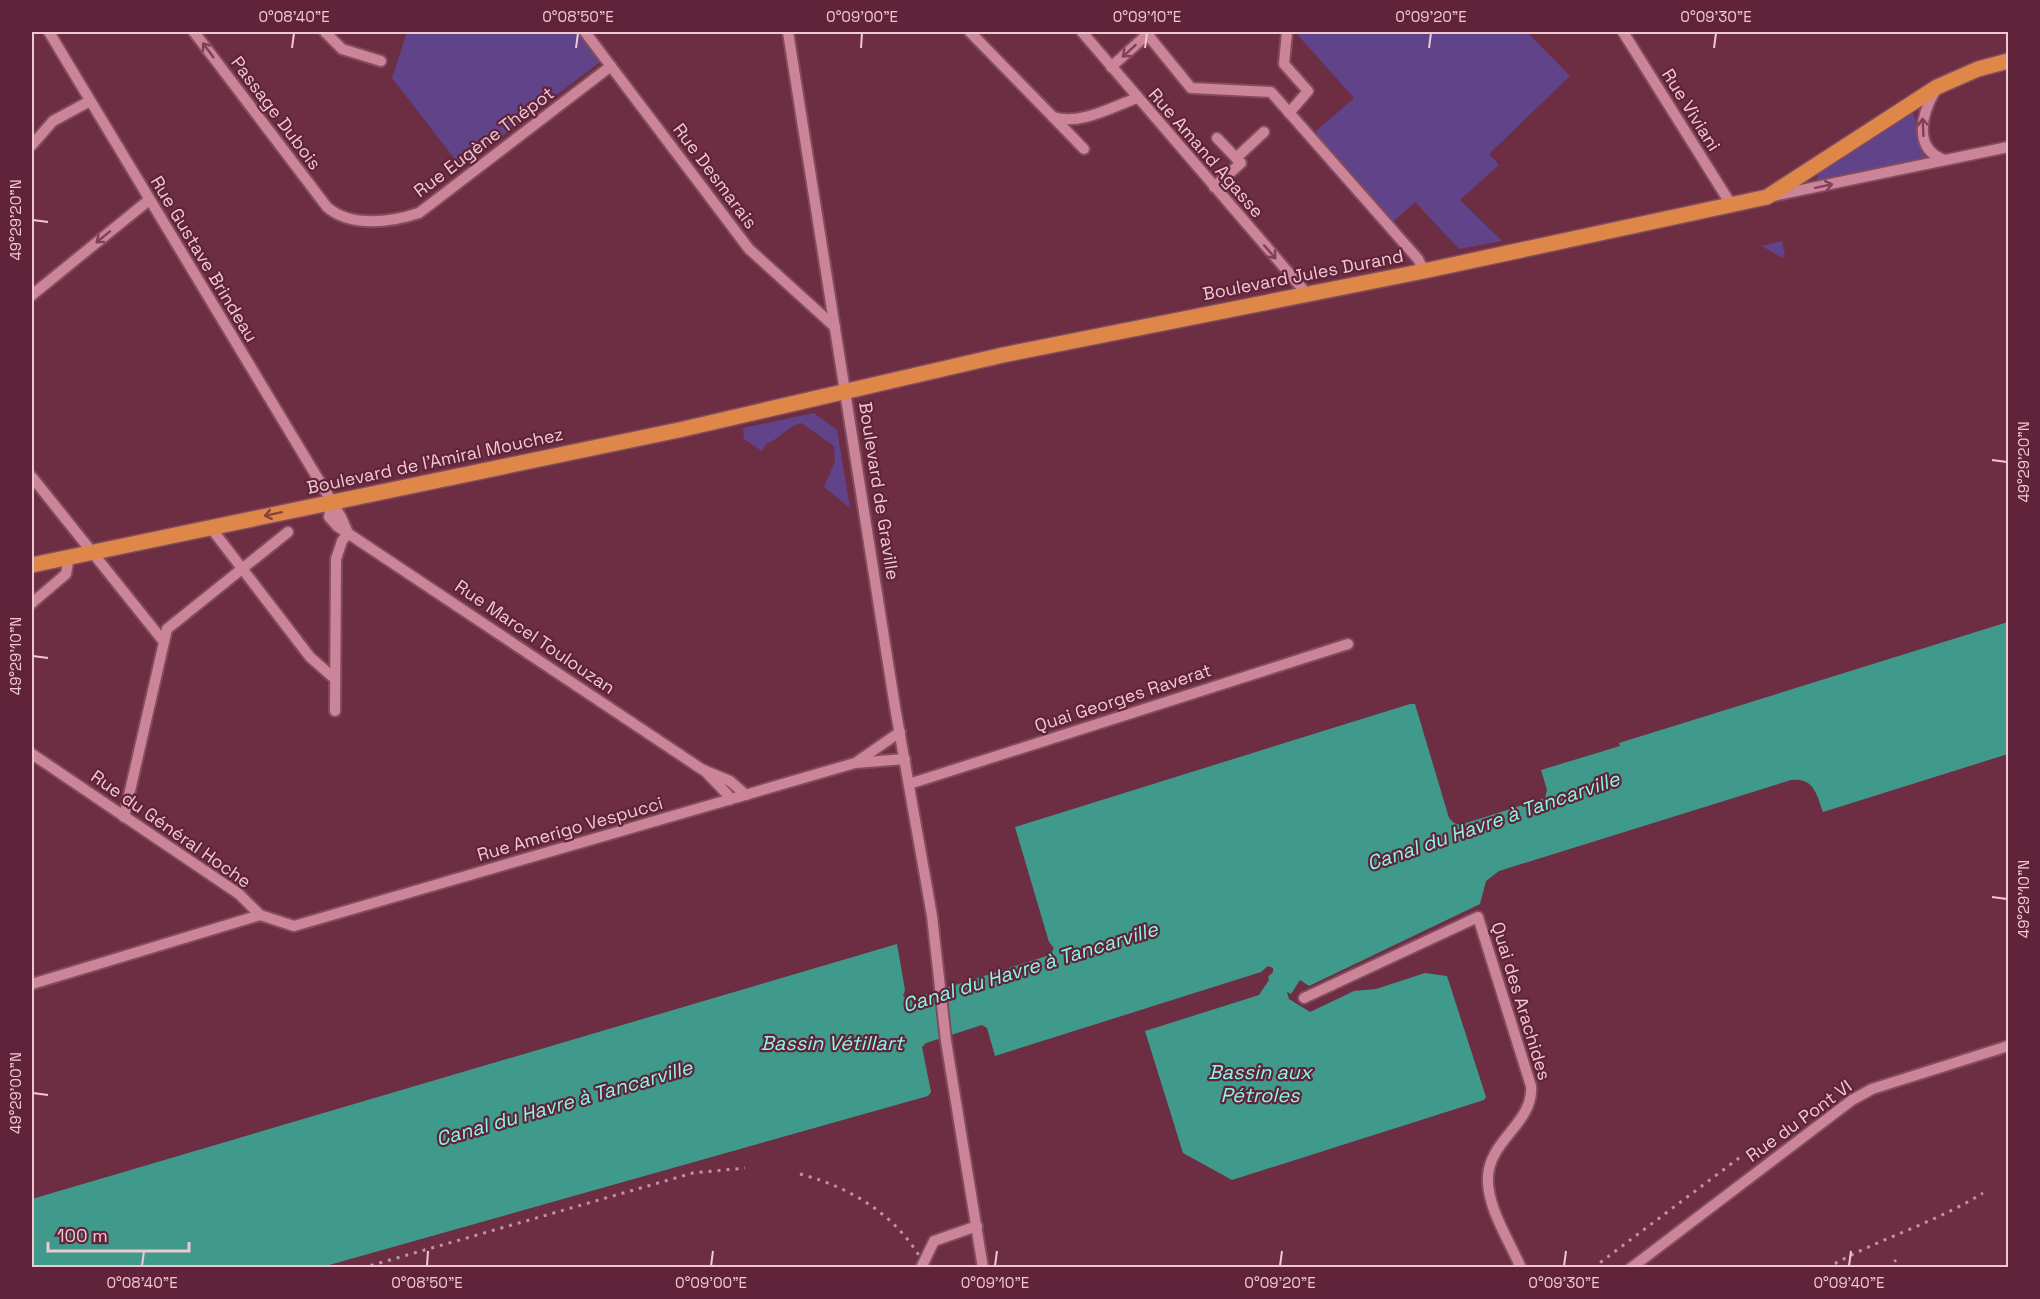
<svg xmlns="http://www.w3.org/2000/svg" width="2040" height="1299" font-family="'Space Grotesk',sans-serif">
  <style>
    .green { fill: #604389 }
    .water { fill: #3f9a8b }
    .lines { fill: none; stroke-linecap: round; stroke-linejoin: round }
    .minor-casing { stroke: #824c60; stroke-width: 14 }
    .major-casing { stroke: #824c60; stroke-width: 18 }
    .minor { stroke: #cc8499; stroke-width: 10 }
    .major { stroke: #df8649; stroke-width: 15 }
    .rail { stroke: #c192a0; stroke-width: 3; stroke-dasharray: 3 6; stroke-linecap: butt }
    .oneway { stroke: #814056 }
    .oneway2 { stroke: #87413e }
    .ticks { fill: none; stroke: #efc8d2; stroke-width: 2 }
    .labels { text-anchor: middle; stroke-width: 4.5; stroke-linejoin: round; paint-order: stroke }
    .street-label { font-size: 18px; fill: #efc8d2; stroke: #612339 }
    .water-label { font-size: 20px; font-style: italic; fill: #89f8e4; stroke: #612339 }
    .neatline { fill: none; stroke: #efc8d2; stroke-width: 2 }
    .ticks-label { font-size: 15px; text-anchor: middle; fill: #efc8d2 }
  </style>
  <rect width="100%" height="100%" fill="#6d2e43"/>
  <!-- green -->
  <g class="green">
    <path d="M407,32H577L600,62L461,167L392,78Z"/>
    <path d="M1295,32H1527L1570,76L1489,154L1499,165L1460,200L1502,241L1459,249L1415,202L1393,222L1314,133L1354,98Z"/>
    <path d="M1912,111C1923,130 1906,145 1938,160L1862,176L1817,180L1818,174Z"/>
    <path d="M1782,241L1785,254L1782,258L1762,246Z"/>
    <path d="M814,413L837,430L850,508L824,487L835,461L834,446L801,423C786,427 780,439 766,444L762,451L744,439L743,428Z"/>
  </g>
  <!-- water -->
  <path class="water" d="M2008,622V754L1823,812C1817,795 1814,777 1791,780L1499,871L1486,881L1480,904L1309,986L1300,980L1291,994L1287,992L1289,999L1310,1012L1354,991L1376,989L1425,973L1447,976L1486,1097L1484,1100L1232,1180L1183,1153L1145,1031L1259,995L1269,980L1268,977L1273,972V968L1268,966L1261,972L995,1056L987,1028L982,1025L926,1043L922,1047L931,1092L928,1096L322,1267L32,1268V1199L897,944L905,990L903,996L908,1000L1050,955L1054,948L1049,942L1015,827L1410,704H1415L1449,818L1454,823L1460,825L1545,798L1547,790L1541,770L1620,746L1619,743Z"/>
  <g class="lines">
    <defs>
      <g id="minor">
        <path d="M49,32L341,517L348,533"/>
        <path d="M194,32L327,207C351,228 392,222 419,213L611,66"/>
        <path d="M325,32L342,49L381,61"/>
        <path d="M585,32L749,249L835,327"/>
        <path d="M788,32L895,707L932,916L946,1041L983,1268"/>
        <path d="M970,32L1053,117C1079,126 1112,107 1137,98"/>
        <path d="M1082,32L1307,294"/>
        <path d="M1287,32L1284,64L1308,91L1289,113"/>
        <path d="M1623,32L1732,206"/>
        <path d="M1147,34L1191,88L1271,92L1418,259L1424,271"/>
        <path d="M1111,67L1150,32"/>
        <path d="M1935,91C1922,113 1912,149 1945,160"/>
        <path d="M1053,117L1084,149"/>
        <path d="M32,145L53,121L90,101"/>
        <path d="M1236,158L1264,132"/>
        <path d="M1214,187L1241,163L1217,138"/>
        <path d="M1773,196L2008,147"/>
        <path d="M32,295L149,200"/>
        <path d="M32,477L164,642"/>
        <path d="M331,502L329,517L337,526L703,770L730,781L746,795"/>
        <path d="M211,528L310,657L335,679"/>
        <path d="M32,603L66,574L69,557"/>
        <path d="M335,711L336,559L342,541L348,533"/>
        <path d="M32,754L239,894L260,915L294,926L855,763L905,759"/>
        <path d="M858,761L900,732"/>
        <path d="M704,770L728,795L729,800"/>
        <path d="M909,784L1348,644"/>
        <path d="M124,817L167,629L288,532"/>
        <path d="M32,984L260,915"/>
        <path d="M1304,998L1478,917L1531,1086C1534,1122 1490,1140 1488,1176C1486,1206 1509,1240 1521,1268"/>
        <path d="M921,1268L934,1241L977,1226"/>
        <path d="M1631,1268L1852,1100L1872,1089L2008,1046"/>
      </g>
      <path id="major" d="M32,565L679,430L1003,355L1424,271L1767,197L1937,87L1978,69L2008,61"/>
    </defs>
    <!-- minor casing -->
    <use href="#minor" class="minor-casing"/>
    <!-- major casing -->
    <use href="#major" class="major-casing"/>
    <!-- minor -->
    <use href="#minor" class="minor"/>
    <!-- major -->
    <use href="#major" class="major"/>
    <!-- rail -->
    <g class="rail">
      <path d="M800,1174C853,1188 900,1217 926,1268"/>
      <path d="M362,1268L693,1173L745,1168"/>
      <path d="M1593,1268L1739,1158"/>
      <path d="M1827,1268C1877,1239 1933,1224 1983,1193"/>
      <path d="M1888,1268L1896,1260"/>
    </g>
  </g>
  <!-- one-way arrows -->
  <defs><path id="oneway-shaft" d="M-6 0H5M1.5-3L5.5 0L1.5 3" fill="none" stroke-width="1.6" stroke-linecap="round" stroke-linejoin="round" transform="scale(1.5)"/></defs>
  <g class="oneway">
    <use href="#oneway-shaft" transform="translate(208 50) rotate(-127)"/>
    <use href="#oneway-shaft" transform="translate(1129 51) rotate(138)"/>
    <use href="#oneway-shaft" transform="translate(1923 127) rotate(-93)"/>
    <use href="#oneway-shaft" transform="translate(1824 186) rotate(-12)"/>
    <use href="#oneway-shaft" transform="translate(103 237) rotate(141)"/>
    <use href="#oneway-shaft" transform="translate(1270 252) rotate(49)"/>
  </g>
  <use class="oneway2" href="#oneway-shaft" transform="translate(273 514) rotate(168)"/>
  <!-- ticks -->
  <path class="ticks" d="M292,48L294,33M576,48L578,33M861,48L862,33M1145,48L1147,33M1429,48L1431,33M1714,48L1716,33M33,220L48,222M1992,460L2007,462M33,656L48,658M1992,897L2007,899M33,1093L48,1095M142,1266L144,1251M427,1266L428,1251M711,1266L713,1251M995,1266L997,1251M1280,1266L1282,1251M1564,1266L1566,1251M1849,1266L1851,1251"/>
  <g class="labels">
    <!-- street labels -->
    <g class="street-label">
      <text transform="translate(1691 110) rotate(58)" y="6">Rue Viviani</text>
      <text transform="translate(276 113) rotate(53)" y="6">Passage Dubois</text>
      <text transform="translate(484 142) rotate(-37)" y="6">Rue Eugène Thépot</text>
      <text transform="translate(1206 153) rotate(49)" y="6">Rue Amand Agasse</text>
      <text transform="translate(715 176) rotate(53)" y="6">Rue Desmarais</text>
      <text transform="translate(204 259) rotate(59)" y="6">Rue Gustave Brindeau</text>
      <text transform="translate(1303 275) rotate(-11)" y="6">Boulevard Jules Durand</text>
      <text transform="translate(435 461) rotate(-12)" y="6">Boulevard de l'Amiral Mouchez</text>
      <text transform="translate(879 491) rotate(81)" y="6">Boulevard de Graville</text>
      <text transform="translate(535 637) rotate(34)" y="6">Rue Marcel Toulouzan</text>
      <text transform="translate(1123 698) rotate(-18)" y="6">Quai Georges Raverat</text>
      <text transform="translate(171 829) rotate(35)" y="6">Rue du Général Hoche</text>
      <text transform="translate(570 829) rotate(-16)" y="6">Rue Amerigo Vespucci</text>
      <text transform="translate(1521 1001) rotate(73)" y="6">Quai des Arachides</text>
      <text transform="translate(1799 1121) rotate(-36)" y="6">Rue du Pont VI</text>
    </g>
    <!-- water labels -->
    <g class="water-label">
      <text transform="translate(1493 821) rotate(-19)" y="7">Canal du Havre à Tancarville</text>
      <text transform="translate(1030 967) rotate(-17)" y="7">Canal du Havre à Tancarville</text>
      <text x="832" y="1050">Bassin Vétillart</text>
      <text x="1260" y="1079">Bassin aux<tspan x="1260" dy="23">Pétroles</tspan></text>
      <text transform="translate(564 1103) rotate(-16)" y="7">Canal du Havre à Tancarville</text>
    </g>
  </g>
  <!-- border -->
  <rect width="2040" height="1299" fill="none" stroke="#612339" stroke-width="66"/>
  <!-- scale -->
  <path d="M48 1242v9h141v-9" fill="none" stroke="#efc8d2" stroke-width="3"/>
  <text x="57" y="1242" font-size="18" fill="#efc8d2" stroke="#612339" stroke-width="4.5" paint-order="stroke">100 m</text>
  <rect x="33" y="33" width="1974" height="1233" class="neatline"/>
  <g class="ticks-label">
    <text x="294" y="22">0°08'40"E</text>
    <text x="578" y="22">0°08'50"E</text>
    <text x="862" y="22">0°09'00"E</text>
    <text x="1147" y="22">0°09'10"E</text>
    <text x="1431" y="22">0°09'20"E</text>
    <text x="1716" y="22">0°09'30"E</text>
    <text transform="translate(16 220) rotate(-90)" y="5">49°29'20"N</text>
    <text transform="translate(2024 462) rotate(-90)" y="5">49°29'20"N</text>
    <text transform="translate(16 656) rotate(-90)" y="5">49°29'10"N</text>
    <text transform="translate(2024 899) rotate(-90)" y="5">49°29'10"N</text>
    <text transform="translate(16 1093) rotate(-90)" y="5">49°29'00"N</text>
    <text x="142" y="1288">0°08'40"E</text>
    <text x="427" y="1288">0°08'50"E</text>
    <text x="711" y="1288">0°09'00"E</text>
    <text x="995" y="1288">0°09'10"E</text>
    <text x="1280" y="1288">0°09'20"E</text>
    <text x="1564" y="1288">0°09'30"E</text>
    <text x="1849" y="1288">0°09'40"E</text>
  </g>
</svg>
